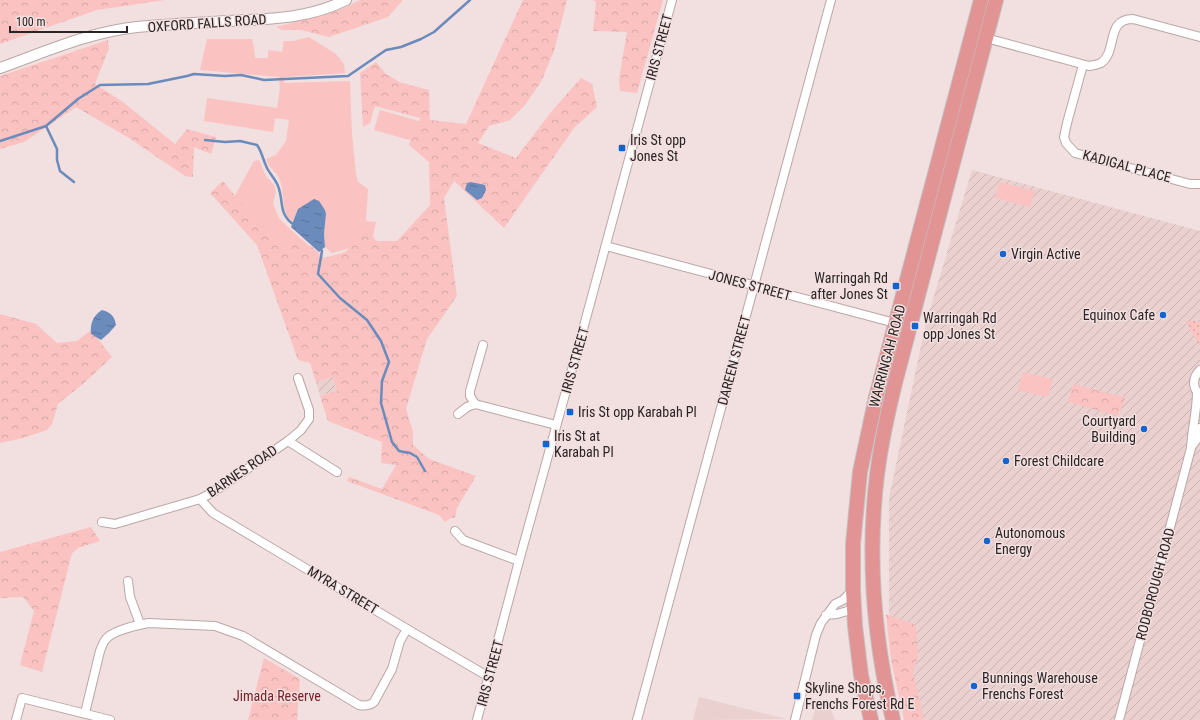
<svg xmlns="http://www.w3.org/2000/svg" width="1200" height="720" font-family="'Roboto Condensed',sans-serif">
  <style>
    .built { fill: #ead0cf }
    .industrial { fill: url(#industrial-furrows) }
    .grass { fill: #fac3c2 }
    .forest { fill: url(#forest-crowns) }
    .garden { fill: url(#garden-dots) }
    .water { fill: url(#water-ripples) }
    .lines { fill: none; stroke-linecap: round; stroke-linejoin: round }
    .stream { stroke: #6a8bbc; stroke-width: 2.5 }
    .minor-casing { stroke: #b9a7a6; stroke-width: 10 }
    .tertiary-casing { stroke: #b9a7a6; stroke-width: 12 }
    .trunk-casing { stroke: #c4c2c2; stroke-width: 16 }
    .minor { stroke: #fff; stroke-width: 8 }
    .tertiary { stroke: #fff; stroke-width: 10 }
    .trunk { stroke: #e29394; stroke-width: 14 }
    .poi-dot { fill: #1364ce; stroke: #f2dfdf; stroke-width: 1.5 }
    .labels { text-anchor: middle; stroke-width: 3; stroke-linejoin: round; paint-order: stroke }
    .street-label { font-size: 14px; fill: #2b2424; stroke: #f2dfdf }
    .poi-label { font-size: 14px; fill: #2b2424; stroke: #f2dfdf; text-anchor: start }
    .park-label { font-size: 14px; fill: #742329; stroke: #f2dfdf }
  </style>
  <defs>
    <pattern id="industrial-furrows" width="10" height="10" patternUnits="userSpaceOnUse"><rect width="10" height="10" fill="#ead0cf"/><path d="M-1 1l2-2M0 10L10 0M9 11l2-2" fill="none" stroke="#c9b2b2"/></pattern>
    <pattern id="forest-crowns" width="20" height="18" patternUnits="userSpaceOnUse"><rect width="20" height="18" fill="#fac3c2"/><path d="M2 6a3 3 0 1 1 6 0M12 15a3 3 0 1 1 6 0" fill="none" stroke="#d6a7a7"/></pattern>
    <pattern id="garden-dots" width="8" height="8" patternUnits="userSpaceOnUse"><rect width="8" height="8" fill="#fac3c2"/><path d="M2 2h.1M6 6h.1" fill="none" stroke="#d6a7a7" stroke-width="1.8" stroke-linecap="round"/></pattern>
    <pattern id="water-ripples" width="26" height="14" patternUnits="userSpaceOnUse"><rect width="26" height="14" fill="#6a8bbc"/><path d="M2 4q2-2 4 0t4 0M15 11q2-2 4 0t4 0" fill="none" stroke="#577199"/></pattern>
  </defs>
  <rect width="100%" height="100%" fill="#f2dfdf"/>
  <!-- built -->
  <g class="built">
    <path d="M699,697L786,719L693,720Z"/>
    <path d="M817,702L830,707L835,720H812Z"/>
  </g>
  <!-- industrial -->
  <g class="industrial">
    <path d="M972,170L1200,231V720H914L889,637V498L926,322Z"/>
    <path d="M333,377L337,391L320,396L316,382Z"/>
  </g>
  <!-- grass -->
  <g class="grass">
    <path d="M309,37L336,54L344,64L345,73L284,77V83L350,81L352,134L356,175L358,182L368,189L366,221L376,222L372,242L332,253L325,247L324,234L326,214L298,209L294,222C280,215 285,193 280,181C278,174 275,173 271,168C269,166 268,162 266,159L276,155L286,141L289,120L275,118L273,132L204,121L207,98L277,108L280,88L279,77L200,70L207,39H252L254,48L255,58H268V50L282,52L284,41H293Z"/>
    <path d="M380,110L419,121L413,141L374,130Z"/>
    <path d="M259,160L266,176L274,185L276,192L273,203L279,218L289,228L318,254L289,249L233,199L254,161Z"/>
    <path d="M999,182L1035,191L1030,207L995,198Z"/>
    <path d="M1023,372L1053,380L1048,397L1018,390Z"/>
  </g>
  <!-- forest -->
  <g class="forest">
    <path d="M0,0H165L97,10L0,44Z"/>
    <path d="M360,0H403L388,17L329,37L301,30H282L276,27L337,11Z"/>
    <path d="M523,0H567L554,51L541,82L525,105L510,120L489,126L478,143L516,158L551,112L581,78L592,84L597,107L574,128L504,228L454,181L444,198L457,296L427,339L406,409L413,432V445L429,459L476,476L457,508L455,518H451L445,522L439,515L347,481L349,477L382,489L396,465L381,463L382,442L328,421L320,396L337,391L333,377L316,382L310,363L298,360L257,245L210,193L223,181L235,196L259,219L271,232L285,243L311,246L324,258L346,252L355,237L370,231L376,241H397L430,205L429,162L409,145L420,118L375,106L370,123L363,127L360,73L376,62L385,73L399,82L429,90L430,120L466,124Z"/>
    <path d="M592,0H663L637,93L620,91L619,79L627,32L593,31L596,2Z"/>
    <path d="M108,40L109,48L95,84L123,102L175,144L187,129L216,137L211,154L194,147L193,177L185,176L129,138L76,107L24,142L0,149V76Z"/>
    <path d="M0,314L36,324L57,343L77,341L91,330L112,357L84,383L58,404L52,424L47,430L23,438L0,443Z"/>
    <path d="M1073,384L1122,397L1126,395L1121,411L1119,412L1118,416L1068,402Z"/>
    <path d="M91,527L100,541L78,548L72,553L42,672L20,665L34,611L23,597L0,598V552Z"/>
    <path d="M886,614L916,625L918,657L913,672L924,720H904L891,660Z"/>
    <path d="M264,658L300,679L297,720H248Z"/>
  </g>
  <!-- garden -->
  <path class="garden" d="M1191,320L1200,322V346L1186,323Z"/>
  <!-- water -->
  <g class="water">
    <path d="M471,182L485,185L486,190L482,198L477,200L465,190L467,183Z"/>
    <path d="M314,199L319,201L325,210L326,214L324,234L325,247L319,252L291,227L298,209Z"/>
    <path d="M102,310C111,313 114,315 116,325L109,333L101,340L91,334C90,323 93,316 102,310Z"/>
  </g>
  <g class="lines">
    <!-- stream -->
    <g class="stream">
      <path d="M46,126L57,149V160L60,171L74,182"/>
      <path d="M205,140L225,142L240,141L257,145C262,152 263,160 267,168C270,174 276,180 278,186C284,201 278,214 294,225"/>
      <path d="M0,141L46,126L78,99L100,85L148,84L187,76L194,74L225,76L241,75L264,80L348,76L386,50L401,47L421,39L434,32L470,0"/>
      <path d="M320,249L322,251L318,274L340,298L367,320L381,341L389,362L382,381L381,403L392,442L399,451L410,453L417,457L425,471"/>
    </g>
    <defs>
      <g id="minor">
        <path d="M986,38L1089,66C1093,65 1097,65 1101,63C1118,51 1105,19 1133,19L1200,37"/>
        <path d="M1083,65L1067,123L1064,137L1066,143L1075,153L1190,184H1200"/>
        <path d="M606,246L895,323"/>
        <path d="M1200,370C1192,378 1192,388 1200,395"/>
        <path d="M475,404L470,396V391L483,345"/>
        <path d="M458,414L467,407L475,404L556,425"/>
        <path d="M288,441L337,472"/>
        <path d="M1191,447L1197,439L1200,428"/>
        <path d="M200,499L213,513L407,629L489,677"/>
        <path d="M102,522L115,524L200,499L215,491L288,441L301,430L309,419V410L298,378"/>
        <path d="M455,531L463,540L519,561"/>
        <path d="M128,581L130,597L140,624"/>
        <path d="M826,615L837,614L854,609"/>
        <path d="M85,713L100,651C102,647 103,642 106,639C112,631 138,625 148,623L215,626L243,636L359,705C365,706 370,706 374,702L392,669L400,641L407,629"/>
        <path d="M16,720L22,698L110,720"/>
        <path d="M477,720L519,561L585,322L672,0"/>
        <path d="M637,720L831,0"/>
        <path d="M795,720L816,635L821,623L835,604L843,600L853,590"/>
        <path d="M1119,720L1191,448C1192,429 1197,411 1197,392"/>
      </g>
      <path id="tertiary" d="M0,68C45,52 89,32 137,27C167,24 197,23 228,21C269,19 308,19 346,0"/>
      <g id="trunk">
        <path d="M871,720L861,675L855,626L853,590V544L860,472L876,397L981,0"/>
        <path d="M893,720C874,640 867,557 877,475C881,443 888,411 896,379L996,0"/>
      </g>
    </defs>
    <!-- minor casing -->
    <use href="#minor" class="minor-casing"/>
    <!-- tertiary casing -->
    <use href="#tertiary" class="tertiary-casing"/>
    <!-- trunk casing -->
    <use href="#trunk" class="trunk-casing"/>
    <!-- minor -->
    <use href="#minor" class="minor"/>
    <!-- tertiary -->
    <use href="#tertiary" class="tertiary"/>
    <!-- trunk -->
    <use href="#trunk" class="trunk"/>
  </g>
  <!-- markers -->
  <g class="poi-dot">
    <rect x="618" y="144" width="8" height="8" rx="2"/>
    <circle cx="1003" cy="254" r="4"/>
    <rect x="892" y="282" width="8" height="8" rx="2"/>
    <circle cx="1163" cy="315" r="4"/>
    <rect x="911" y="322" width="8" height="8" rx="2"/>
    <rect x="566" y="408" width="8" height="8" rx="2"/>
    <circle cx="1144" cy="429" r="4"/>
    <rect x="542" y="440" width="8" height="8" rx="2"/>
    <circle cx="1006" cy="461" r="4"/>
    <circle cx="987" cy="541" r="4"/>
    <circle cx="974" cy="686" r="4"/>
    <rect x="793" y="692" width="8" height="8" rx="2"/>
  </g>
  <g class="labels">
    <!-- street labels -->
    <g class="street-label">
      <text transform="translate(207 23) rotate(-4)" y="5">OXFORD FALLS ROAD</text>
      <text transform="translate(659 47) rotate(-75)" y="5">IRIS STREET</text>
      <text transform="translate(1127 166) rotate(15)" y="5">KADIGAL PLACE</text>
      <text transform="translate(750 285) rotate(15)" y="5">JONES STREET</text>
      <text transform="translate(887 356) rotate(-75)" y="5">WARRINGAH ROAD</text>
      <text transform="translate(575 360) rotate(-74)" y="5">IRIS STREET</text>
      <text transform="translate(734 360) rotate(-75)" y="5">DAREEN STREET</text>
      <text transform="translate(242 471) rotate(-34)" y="5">BARNES ROAD</text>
      <text transform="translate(1155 584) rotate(-75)" y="5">RODBOROUGH ROAD</text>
      <text transform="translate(343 590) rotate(31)" y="5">MYRA STREET</text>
      <text transform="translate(490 673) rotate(-75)" y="5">IRIS STREET</text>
    </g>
    <!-- poi labels -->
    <g class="poi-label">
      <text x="630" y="145">Iris St opp<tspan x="630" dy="16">Jones St</tspan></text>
      <text x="1011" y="259">Virgin Active</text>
      <text x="888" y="283" text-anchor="end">Warringah Rd<tspan x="888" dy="16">after Jones St</tspan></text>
      <text x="1155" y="320" text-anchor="end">Equinox Cafe</text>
      <text x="923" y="323">Warringah Rd<tspan x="923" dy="16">opp Jones St</tspan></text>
      <text x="578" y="417">Iris St opp Karabah Pl</text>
      <text x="1136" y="426" text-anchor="end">Courtyard<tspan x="1136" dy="16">Building</tspan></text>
      <text x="554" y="441">Iris St at<tspan x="554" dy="16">Karabah Pl</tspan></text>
      <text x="1014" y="466">Forest Childcare</text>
      <text x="995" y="538">Autonomous<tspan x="995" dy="16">Energy</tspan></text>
      <text x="982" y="683">Bunnings Warehouse<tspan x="982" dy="16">Frenchs Forest</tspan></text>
      <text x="805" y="693">Skyline Shops,<tspan x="805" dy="16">Frenchs Forest Rd E</tspan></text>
    </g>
    <!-- park labels -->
    <g class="park-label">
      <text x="277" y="701">Jimada Reserve</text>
    </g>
  </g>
  <!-- scale -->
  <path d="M10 26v6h117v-6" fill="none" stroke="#2b2424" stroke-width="2"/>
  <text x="16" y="26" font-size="12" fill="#2b2424" stroke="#f2dfdf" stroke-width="3" paint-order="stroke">100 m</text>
</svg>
